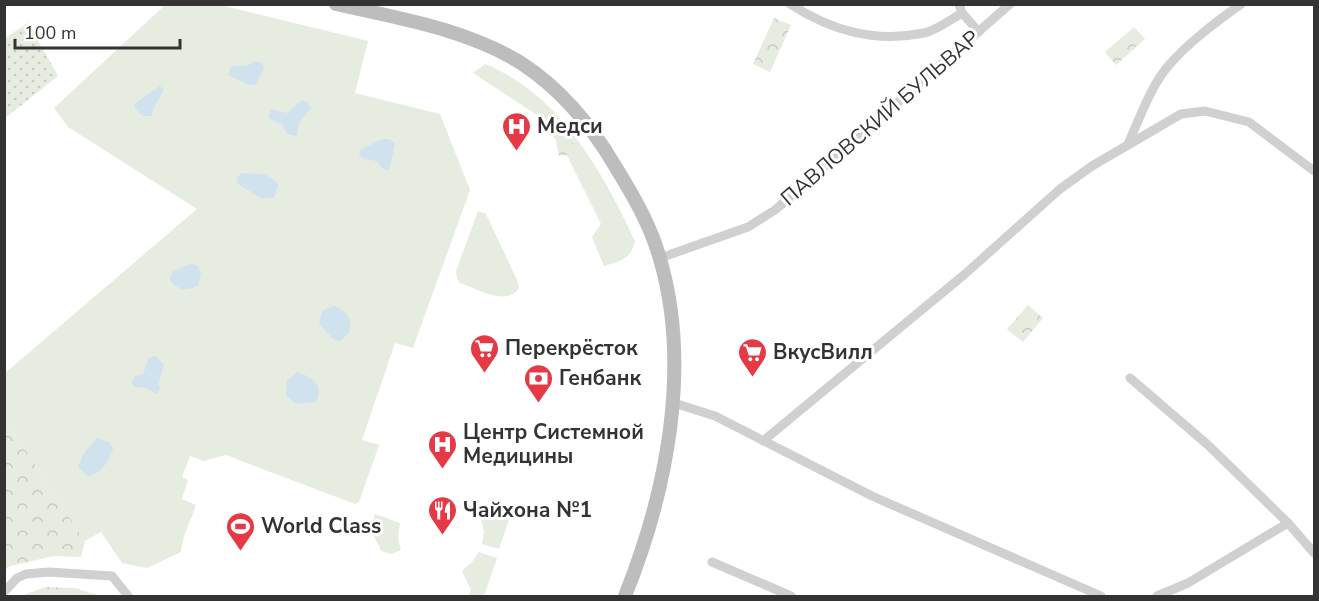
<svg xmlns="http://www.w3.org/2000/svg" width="1319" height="601" font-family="'Nunito Sans',sans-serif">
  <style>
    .grass { fill: #e6ecdf }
    .forest { fill: url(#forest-crowns) }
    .garden { fill: url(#garden-dots) }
    .water { fill: #cfe2ee }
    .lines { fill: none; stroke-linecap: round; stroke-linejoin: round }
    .minor { stroke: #d0d0d0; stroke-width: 9 }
    .secondary { stroke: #bdbdbd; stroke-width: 14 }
    .labels { text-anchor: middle; stroke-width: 6; stroke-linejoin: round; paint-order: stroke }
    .street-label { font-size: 21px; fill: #333; stroke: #fff }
    .poi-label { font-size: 21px; font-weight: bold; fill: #333; stroke: #fff; text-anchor: start }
  </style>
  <defs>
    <pattern id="forest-crowns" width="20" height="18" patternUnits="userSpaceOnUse" patternTransform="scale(1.5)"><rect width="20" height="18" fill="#e6ecdf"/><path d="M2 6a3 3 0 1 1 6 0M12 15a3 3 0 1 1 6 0" fill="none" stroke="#c6cbc0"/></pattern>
    <pattern id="garden-dots" width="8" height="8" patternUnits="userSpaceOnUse" patternTransform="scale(1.5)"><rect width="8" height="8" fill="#e6ecdf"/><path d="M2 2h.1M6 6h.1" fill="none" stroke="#c6cbc0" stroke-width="1.8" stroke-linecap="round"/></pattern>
  </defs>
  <rect width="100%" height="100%" fill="#fff"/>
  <!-- grass -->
  <g class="grass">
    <path d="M165,5H220L368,41L355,93L440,114L470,190L413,348L395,343L362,440L379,445L359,502L355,504L226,455L203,461L190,456L182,477L188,480L182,499L196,505C191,522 182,535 181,552L147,568L122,563L101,532L85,541L5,419L4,374L197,209L68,127L54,108Z"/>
    <path d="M485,64C560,94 602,171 635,241C631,259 621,261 604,266L592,237L601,224L552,125L473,73Z"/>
    <path d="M478,211L486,214L518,282L519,288C506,307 478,289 460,283L457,279L456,271Z"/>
    <path d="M498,506L512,511L499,549L482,544L484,532L481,518L489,512L496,514Z"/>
    <path d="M375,514L400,523L398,538L401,550L391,554L381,551L370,527Z"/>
    <path d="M479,552L497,558L484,596L469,595L471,590L462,571L472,562Z"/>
  </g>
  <!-- forest -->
  <g class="forest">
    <path d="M774,18L791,25L770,72L753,64Z"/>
    <path d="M1134,27L1145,39L1116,65L1105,52Z"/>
    <path d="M547,117L557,124L574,145L570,155L559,156L556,140L543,124Z"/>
    <path d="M1028,305L1043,318L1023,342L1007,329Z"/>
    <path d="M5,419L85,541L81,557L54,556L10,566L5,570Z"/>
    <path d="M46,587L75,588L101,596H20Z"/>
  </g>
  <!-- garden -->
  <path class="garden" d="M28,23L58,76L5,118V38Z"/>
  <!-- water -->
  <g class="water">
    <path d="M255,61L262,63L264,69L256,84L249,85L228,75L231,66H247Z"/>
    <path d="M160,86L164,90L153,109L152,116H143L135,109V103Z"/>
    <path d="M302,100L308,102L311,108L299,123L297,136L287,134L283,125L268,118L271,109L287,113Z"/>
    <path d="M383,139H390L395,144L389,170L383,169L377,161L364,159L359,155L361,149Z"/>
    <path d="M242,173C256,175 270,171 278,185L274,198H261L238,184L237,177Z"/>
    <path d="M190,264L197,265L201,273L198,285C188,292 175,290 170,279L172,272Z"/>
    <path d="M334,306C347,310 353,320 349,333L340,341L333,339L319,324L322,311Z"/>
    <path d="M156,356L164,365L159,382L160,389L156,394L145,387H135L131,382L135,376L143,374L149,357Z"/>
    <path d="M297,372C312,377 324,385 316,402L296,404L286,395L287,381Z"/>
    <path d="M97,438L110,443L113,449C109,461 100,475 87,476L78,467L84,453Z"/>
  </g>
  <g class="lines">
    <!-- minor -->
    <g class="minor">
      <path d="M790,4C832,31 875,43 924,33C937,30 950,20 962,13"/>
      <path d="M959,4L962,13L979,32"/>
      <path d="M1128,144C1140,118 1150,87 1169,65C1189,42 1216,22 1241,4"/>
      <path d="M660,258L748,227L775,210L1010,4"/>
      <path d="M1130,378L1208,445L1288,523"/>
      <path d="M671,402L715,416L872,496L1101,596"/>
      <path d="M763,441L965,274L1060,189L1092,166L1181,114L1205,111L1249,122L1314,171"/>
      <path d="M712,562L791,596"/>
      <path d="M4,592L17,578L26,574L49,572L112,576L128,596"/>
      <path d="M1157,596L1188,583L1288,523L1314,553"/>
    </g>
    <!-- secondary -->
    <path class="secondary" d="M336,4C397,18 467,29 521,63C561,89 591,125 615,166C633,195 651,226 660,259C692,368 666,494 625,596"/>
  </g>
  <!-- icons -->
  <defs>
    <symbol id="hospital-pin" viewBox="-11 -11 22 30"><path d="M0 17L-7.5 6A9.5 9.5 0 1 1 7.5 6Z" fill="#e63946" stroke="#fff"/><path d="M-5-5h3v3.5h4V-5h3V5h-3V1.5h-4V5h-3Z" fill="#fff"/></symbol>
    <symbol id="supermarket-pin" viewBox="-11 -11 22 30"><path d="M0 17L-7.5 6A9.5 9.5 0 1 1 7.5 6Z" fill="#e63946" stroke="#fff"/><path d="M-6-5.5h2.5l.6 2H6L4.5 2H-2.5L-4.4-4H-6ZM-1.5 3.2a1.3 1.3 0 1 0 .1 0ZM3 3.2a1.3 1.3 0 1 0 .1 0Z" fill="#fff"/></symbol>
    <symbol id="bank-pin" viewBox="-11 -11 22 30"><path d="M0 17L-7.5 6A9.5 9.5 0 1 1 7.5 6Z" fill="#e63946" stroke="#fff"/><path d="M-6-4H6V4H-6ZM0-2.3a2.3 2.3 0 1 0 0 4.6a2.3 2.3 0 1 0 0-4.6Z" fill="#fff"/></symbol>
    <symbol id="restaurant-pin" viewBox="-11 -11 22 30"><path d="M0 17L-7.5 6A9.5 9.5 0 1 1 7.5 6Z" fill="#e63946" stroke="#fff"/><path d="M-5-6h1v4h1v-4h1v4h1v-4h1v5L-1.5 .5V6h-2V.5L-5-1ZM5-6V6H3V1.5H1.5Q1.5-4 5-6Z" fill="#fff"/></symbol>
    <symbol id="stadium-pin" viewBox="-11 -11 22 30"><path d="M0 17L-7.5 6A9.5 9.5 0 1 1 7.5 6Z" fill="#e63946" stroke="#fff"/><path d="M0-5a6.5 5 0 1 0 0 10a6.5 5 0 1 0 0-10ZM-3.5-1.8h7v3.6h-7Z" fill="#fff"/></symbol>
  </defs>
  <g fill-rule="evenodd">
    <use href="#hospital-pin" x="500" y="110" width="33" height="45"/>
    <use href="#supermarket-pin" x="468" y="332" width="33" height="45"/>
    <use href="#supermarket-pin" x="736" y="336" width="33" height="45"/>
    <use href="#bank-pin" x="522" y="362" width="33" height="45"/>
    <use href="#hospital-pin" x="426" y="428" width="33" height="45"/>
    <use href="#restaurant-pin" x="426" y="494" width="33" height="45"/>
    <use href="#stadium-pin" x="224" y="510" width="33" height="45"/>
  </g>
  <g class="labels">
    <!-- street labels -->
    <g class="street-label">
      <text transform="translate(880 118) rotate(-41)" y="7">ПАВЛОВСКИЙ БУЛЬВАР</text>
    </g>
    <!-- poi labels -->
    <g class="poi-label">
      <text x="537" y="133">Медси</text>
      <text x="505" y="355">Перекрёсток</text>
      <text x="773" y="359">ВкусВилл</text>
      <text x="559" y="385">Генбанк</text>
      <text x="463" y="439">Центр Системной<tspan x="463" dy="24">Медицины</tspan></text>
      <text x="463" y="517">Чайхона №1</text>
      <text x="261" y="533">World Class</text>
    </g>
  </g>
  <!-- border -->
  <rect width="1319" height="601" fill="none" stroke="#333333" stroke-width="12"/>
  <!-- scale -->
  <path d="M15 39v9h165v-9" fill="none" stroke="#333333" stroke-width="3"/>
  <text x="24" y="39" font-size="18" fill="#333333" stroke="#ffffff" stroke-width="4.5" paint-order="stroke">100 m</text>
</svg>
